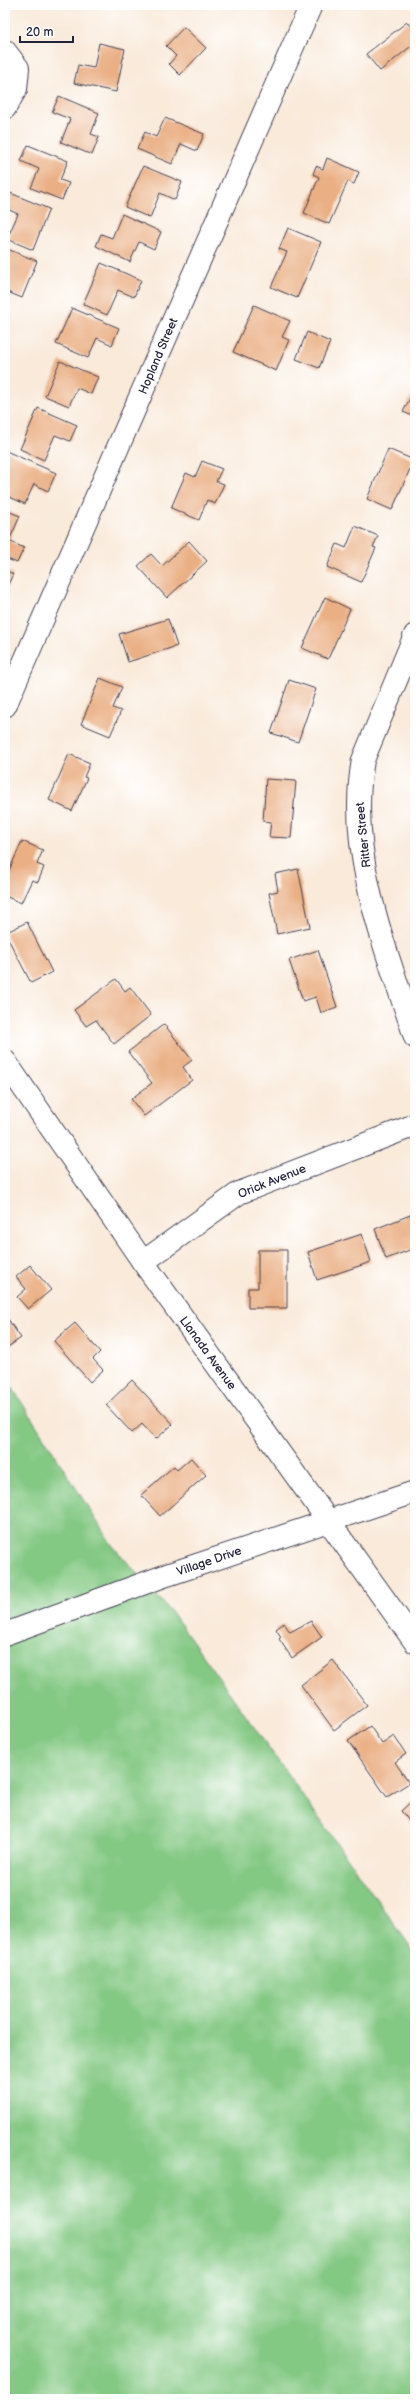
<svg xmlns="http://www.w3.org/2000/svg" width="420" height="2404" font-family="'Balsamiq Sans',sans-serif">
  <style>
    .green { fill: #83c883; stroke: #52755f }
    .building { fill: #eaaf83 }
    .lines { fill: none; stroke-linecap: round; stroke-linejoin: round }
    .minor-casing { stroke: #424053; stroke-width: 24 }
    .major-casing { stroke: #424053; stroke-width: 24 }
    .minor { stroke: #fff; stroke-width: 22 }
    .major { stroke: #fff; stroke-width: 22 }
    .labels { text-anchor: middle; stroke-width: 4; stroke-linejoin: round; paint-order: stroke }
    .street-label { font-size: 12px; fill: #22223b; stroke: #fff }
  </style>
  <rect width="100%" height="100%" fill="#fff"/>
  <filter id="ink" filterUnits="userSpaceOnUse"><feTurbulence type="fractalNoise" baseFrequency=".025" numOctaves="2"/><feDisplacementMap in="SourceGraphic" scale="8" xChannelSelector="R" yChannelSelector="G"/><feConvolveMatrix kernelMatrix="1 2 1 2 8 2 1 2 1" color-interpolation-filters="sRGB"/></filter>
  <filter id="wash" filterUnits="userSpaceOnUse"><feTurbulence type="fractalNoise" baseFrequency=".012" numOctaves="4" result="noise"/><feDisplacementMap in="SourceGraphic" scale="16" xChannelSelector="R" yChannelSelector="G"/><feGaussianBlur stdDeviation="0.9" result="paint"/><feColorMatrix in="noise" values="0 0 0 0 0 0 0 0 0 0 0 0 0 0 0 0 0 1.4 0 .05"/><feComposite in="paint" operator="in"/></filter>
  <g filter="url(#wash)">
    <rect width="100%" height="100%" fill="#f9eada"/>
    <!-- green -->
    <path class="green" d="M5,1376L112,1545L174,1615L415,1953V2399H5Z"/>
    <g id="blocks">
      <!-- building -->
      <g class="building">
        <path d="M407,22L415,32V43L380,71L366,54Z"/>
        <path d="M184,27L206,48L180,75L169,64L176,56L166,46Z"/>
        <path d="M99,43L125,49L116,92L74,83L78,65L94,68Z"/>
        <path d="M59,96L99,113L91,134L99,137L92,155L61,142L70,119L52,112Z"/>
        <path d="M165,118L204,134L197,151L181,144L172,164L137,149L145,132L156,137Z"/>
        <path d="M28,145L68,161L60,180L69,183L62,200L31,188L39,169L21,161Z"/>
        <path d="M327,158L359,172L354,184L348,181L329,224L304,213L319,177L313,174L316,166L323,169Z"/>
        <path d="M143,166L182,182L175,200L160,193L150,218L125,207Z"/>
        <path d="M8,192L49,209L33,250L7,239L18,214L5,208Z"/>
        <path d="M122,214L161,232L154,249L139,242L130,262L96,246L101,234L112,238Z"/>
        <path d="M288,228L321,242L297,298L271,287L287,252L279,249Z"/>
        <path d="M5,248L37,261L22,298L5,291Z"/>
        <path d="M101,263L141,280L134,297L118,290L107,315L83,304Z"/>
        <path d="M254,305L290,321L282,337L289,340L276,371L233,352Z"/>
        <path d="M72,308L119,328L112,345L97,338L88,358L56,344Z"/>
        <path d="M307,332L330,342L319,368L296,359Z"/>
        <path d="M60,361L98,377L91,394L77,388L69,406L45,396Z"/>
        <path d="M412,394L415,395V417L403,412Z"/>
        <path d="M38,408L77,425L70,441L55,435L44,460L20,449Z"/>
        <path d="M388,449L414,460L392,510L367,499Z"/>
        <path d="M6,451L56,473L48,491L34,484L25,504L5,495Z"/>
        <path d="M202,461L222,469L216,481L224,484L215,504L207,500L199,520L171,508L186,473L195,477Z"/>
        <path d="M5,510L20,516L9,541L24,548L17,563L5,558Z"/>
        <path d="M355,526L378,536L373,547L376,548L361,582L327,567L337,544L346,548Z"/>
        <path d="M189,541L207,561L167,598L138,566L151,554L162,566Z"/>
        <path d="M5,570L13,574L5,591Z"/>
        <path d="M325,597L350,609L328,659L302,648Z"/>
        <path d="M168,619L177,646L128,662L119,634Z"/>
        <path d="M100,678L122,687L113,708L121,711L110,736L81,724Z"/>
        <path d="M289,680L316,689L298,742L271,733Z"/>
        <path d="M69,754L90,763L84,777L87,778L72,811L49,800Z"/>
        <path d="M266,779L296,781L291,838L269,837L271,822L263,821Z"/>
        <path d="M22,841L43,850L37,864L44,867L38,882L32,880L21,903L5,896V880Z"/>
        <path d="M298,869L310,927L277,934L269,893L278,891L275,874Z"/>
        <path d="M27,922L52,972L31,983L5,933Z"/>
        <path d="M318,950L337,1007L321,1013L316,997L303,1001L289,960Z"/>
        <path d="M116,979L125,991L130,987L151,1015L114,1044L96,1020L86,1026L74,1010Z"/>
        <path d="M164,1024L192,1060L183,1067L192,1080L144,1116L131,1099L152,1083L128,1052Z"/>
        <path d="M415,1213V1248L386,1259L375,1229Z"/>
        <path d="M362,1234L371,1262L317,1280L308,1252Z"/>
        <path d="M258,1250H287V1308H248V1288H258Z"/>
        <path d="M30,1265L51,1290L28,1309L17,1297L26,1289L16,1277Z"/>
        <path d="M5,1315L21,1338L5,1349Z"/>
        <path d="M75,1323L100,1352L93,1359L103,1370L90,1382L54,1341Z"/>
        <path d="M132,1380L173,1424L156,1439L142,1424L132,1433L106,1405Z"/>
        <path d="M191,1458L206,1475L160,1516L141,1495L174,1466L177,1470Z"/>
        <path d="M311,1621L322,1637L292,1658L279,1639L281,1637L276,1629L284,1623L290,1632Z"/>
        <path d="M333,1660L367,1705L334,1730L301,1685Z"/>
        <path d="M370,1726L382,1744L394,1736L406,1754L395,1762L409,1783L387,1797L348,1741Z"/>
        <path d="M415,1798V1828L401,1811Z"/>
      </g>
    </g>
  </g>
  <g filter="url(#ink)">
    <use href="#blocks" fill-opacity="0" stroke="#424053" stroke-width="1"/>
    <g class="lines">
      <defs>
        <g id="minor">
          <path d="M5,51L18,68L16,89L5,108"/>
          <path d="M415,635L363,760C346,854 386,949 415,1037"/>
          <path d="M5,706L311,5"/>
          <path d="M5,1061L143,1262L415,1642"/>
          <path d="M143,1262L239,1193L415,1125"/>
        </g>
        <path id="major" d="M5,1634L167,1575L415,1492"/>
      </defs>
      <!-- minor casing -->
      <use href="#minor" class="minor-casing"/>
      <!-- major casing -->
      <use href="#major" class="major-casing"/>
      <!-- minor -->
      <use href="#minor" class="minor"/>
      <!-- major -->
      <use href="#major" class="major"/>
    </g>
  </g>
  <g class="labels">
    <!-- street labels -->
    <g class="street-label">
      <text transform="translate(158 356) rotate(-67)" y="4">Hopland Street</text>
      <text transform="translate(363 835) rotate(-96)" y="4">Ritter Street</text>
      <text transform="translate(272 1181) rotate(-22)" y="4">Orick Avenue</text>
      <text transform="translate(208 1353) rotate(54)" y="4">Llanada Avenue</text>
      <text transform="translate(209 1561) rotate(-19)" y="4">Village Drive</text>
    </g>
  </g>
  <!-- margin -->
  <rect width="420" height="2404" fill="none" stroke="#fff" stroke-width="20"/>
  <!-- scale -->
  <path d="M20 36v6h53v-6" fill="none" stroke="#22223b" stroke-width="2"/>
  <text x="26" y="36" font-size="12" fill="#22223b" stroke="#ffffff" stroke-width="3" paint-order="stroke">20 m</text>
</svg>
